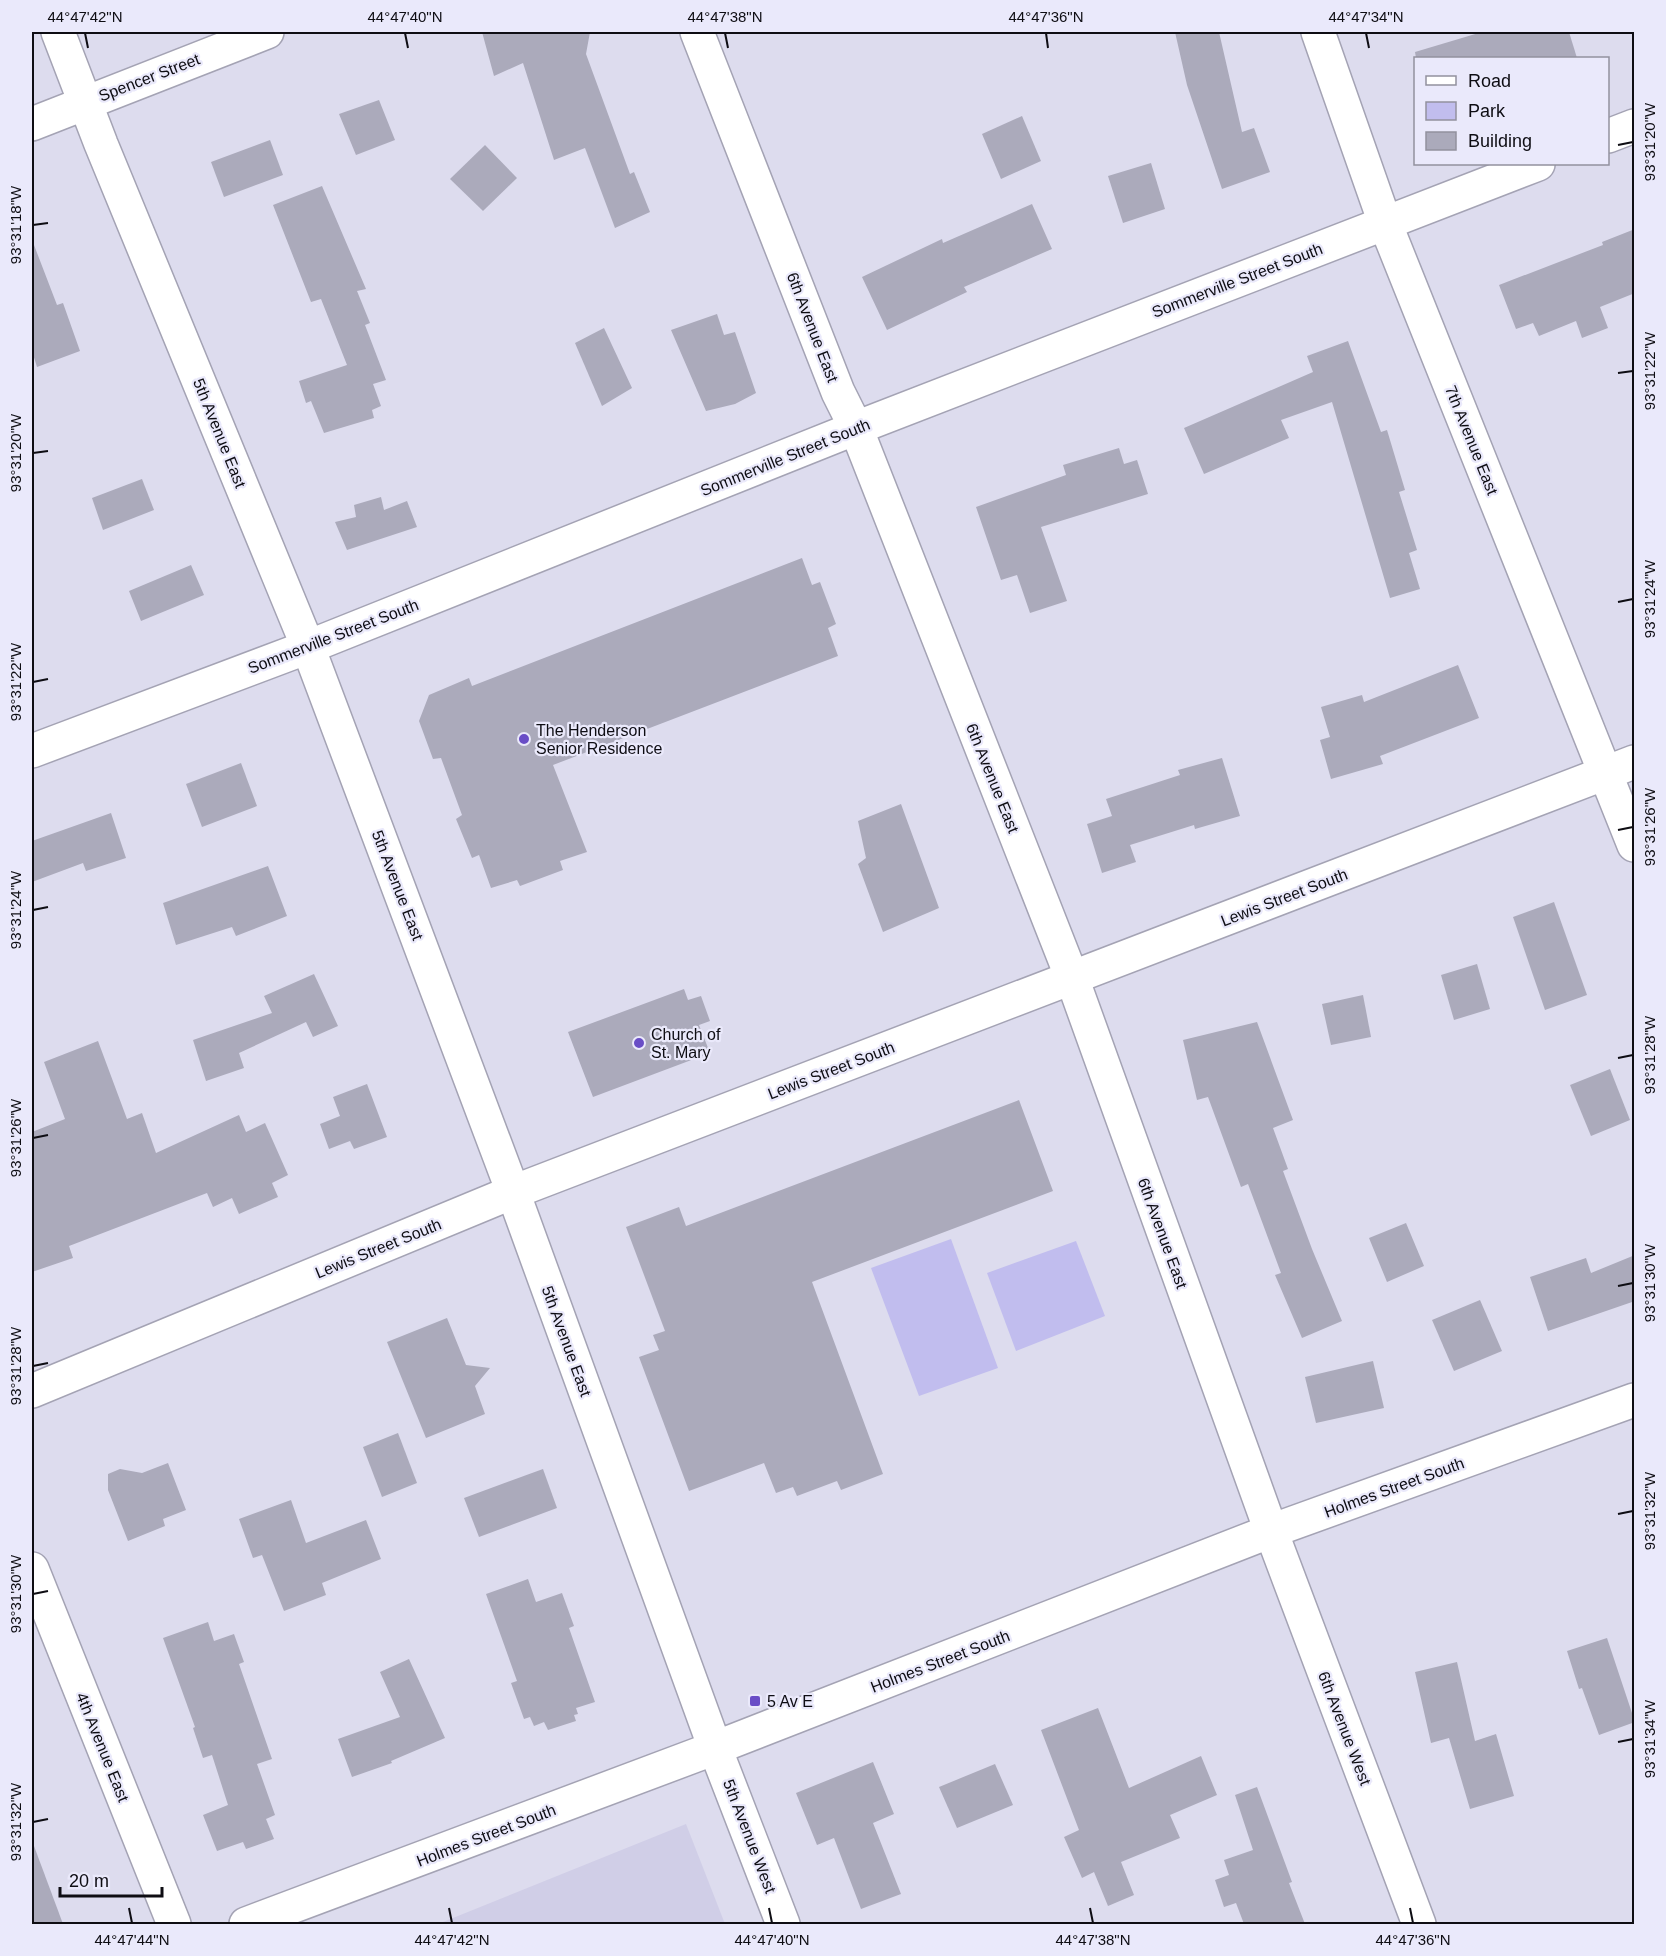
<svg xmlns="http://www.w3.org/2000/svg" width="1666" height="1956" font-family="Helvetica,sans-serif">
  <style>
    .built { fill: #d0cee7 }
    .green { fill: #c1bdee }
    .building { fill: #abaabb }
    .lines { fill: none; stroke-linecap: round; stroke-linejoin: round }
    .street-casing { stroke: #a4a3b4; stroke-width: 36 }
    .secondary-casing { stroke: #a4a3b4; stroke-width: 36 }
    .street { stroke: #fff; stroke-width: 33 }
    .secondary { stroke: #fff; stroke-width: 33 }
    .ticks { fill: none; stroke: #0e0d13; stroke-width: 2 }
    .poi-dot { fill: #694dc6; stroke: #eae9fb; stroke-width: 2 }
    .labels { text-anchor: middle; stroke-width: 4.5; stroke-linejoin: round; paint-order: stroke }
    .street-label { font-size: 16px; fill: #0e0d13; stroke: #eae9fb }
    .poi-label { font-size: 16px; fill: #0e0d13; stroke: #eae9fb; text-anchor: start }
    .neatline { fill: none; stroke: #0e0d13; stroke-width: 2 }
    .ticks-label { font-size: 15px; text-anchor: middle; fill: #0e0d13 }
  </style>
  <rect width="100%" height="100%" fill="#dddcee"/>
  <!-- built -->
  <path class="built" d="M686,1824L725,1924H438Z"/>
  <!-- green -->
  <g class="green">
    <path d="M951,1239L998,1368L919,1396L871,1268Z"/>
    <path d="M1076,1241L1105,1316L1016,1351L987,1273Z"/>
  </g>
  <!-- building -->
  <g class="building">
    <path d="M482,32H590L586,54L630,174L634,172L650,212L615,228L585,148L554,160L523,63L494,76Z"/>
    <path d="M1175,32H1219L1242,132L1254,128L1270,172L1222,189L1187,85Z"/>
    <path d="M1482,32H1569L1577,58H1416L1415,52Z"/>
    <path d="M379,100L395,140L356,155L339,114Z"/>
    <path d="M1022,116L1041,161L1001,179L982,134Z"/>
    <path d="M270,140L283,175L224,197L211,162Z"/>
    <path d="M485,145L517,178L483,211L450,179Z"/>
    <path d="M1151,163L1165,209L1123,223L1108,176Z"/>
    <path d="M322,186L366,289L357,291L370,323L365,325L386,380L373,384L381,406L372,410L374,418L324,433L311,401L306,403L299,381L347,365L321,299L311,302L273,205Z"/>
    <path d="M1032,204L1052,249L964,287L967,292L887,330L862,277L942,239L943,243Z"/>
    <path d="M1635,229V293L1600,307L1608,328L1582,338L1576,321L1539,336L1533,323L1516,329L1499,285L1603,245L1602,242Z"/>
    <path d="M34,245L57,305L63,303L80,351L37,367L32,351V246Z"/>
    <path d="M717,314L724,335L735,332L756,393L735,404L706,411L671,330Z"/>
    <path d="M604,328L632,388L602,406L575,343Z"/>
    <path d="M1348,341L1381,432L1387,430L1405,490L1399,492L1417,550L1409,553L1420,589L1390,598L1332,402L1281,420L1289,438L1204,474L1184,428L1313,372L1307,356Z"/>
    <path d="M1119,448L1124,464L1137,460L1148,494L1041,527L1067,601L1030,613L1017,575L1001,580L976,507L1066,475L1063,465Z"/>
    <path d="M142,479L154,510L103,530L92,498Z"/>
    <path d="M381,497L384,510L407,501L417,527L347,550L335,522L356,517L354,505Z"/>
    <path d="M802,558L812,585L820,582L836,624L828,628L838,656L553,765L587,852L560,861L563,870L520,886L517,880L491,888L479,855L472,858L456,819L462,815L441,758L433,759L419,721L429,695L469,678L472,686Z"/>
    <path d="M191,565L204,595L141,621L129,591Z"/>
    <path d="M1458,665L1479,718L1380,756L1383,764L1331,779L1320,740L1330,737L1321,707L1362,695L1364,702Z"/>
    <path d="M1222,758L1240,816L1195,829L1194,825L1130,845L1136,862L1102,873L1087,824L1112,816L1106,799L1180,775L1178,770Z"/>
    <path d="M241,763L257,806L202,827L186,784Z"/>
    <path d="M901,804L939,908L883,932L858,864L866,858L858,821Z"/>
    <path d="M111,813L126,858L86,871L83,863L32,882V841Z"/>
    <path d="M268,866L287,916L236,936L232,927L176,945L163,903Z"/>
    <path d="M1554,902L1587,995L1545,1010L1513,917Z"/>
    <path d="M1477,964L1490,1009L1454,1020L1441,975Z"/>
    <path d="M314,974L338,1026L313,1037L306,1022L239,1053L244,1068L206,1081L193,1040L272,1013L264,996Z"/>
    <path d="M684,989L688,1000L701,996L710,1021L699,1025L710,1053L593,1097L568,1032Z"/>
    <path d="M1363,995L1371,1037L1331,1045L1322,1004Z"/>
    <path d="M1257,1022L1293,1120L1273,1128L1288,1169L1283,1171L1312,1249L1342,1321L1302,1338L1275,1275L1281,1273L1248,1184L1241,1187L1208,1097L1197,1100L1183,1040Z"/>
    <path d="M98,1041L127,1119L142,1113L156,1153L239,1115L246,1132L265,1123L288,1175L272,1183L278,1197L239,1214L232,1198L213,1207L207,1193L69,1246L73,1258L32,1272V1132L65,1119L44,1062Z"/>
    <path d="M1610,1069L1630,1120L1591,1136L1570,1085Z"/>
    <path d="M367,1084L387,1137L354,1149L350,1141L329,1149L320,1124L340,1116L333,1097Z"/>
    <path d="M1019,1100L1053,1191L812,1282L883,1474L841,1490L837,1481L797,1496L793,1487L776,1493L764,1463L689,1491L639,1357L659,1350L653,1335L665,1331L626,1227L679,1207L686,1226Z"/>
    <path d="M1406,1223L1424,1266L1387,1282L1369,1238Z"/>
    <path d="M1635,1255V1301L1548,1331L1530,1277L1586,1258L1591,1273Z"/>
    <path d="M1480,1300L1502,1351L1454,1371L1432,1320Z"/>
    <path d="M447,1318L466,1365L490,1368L475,1386L485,1414L426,1438L387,1342Z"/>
    <path d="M1373,1361L1384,1408L1316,1423L1305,1377Z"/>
    <path d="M398,1433L417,1483L382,1497L363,1447Z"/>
    <path d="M168,1463L186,1510L163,1519L165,1526L128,1541L108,1490V1474L120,1469L142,1473Z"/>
    <path d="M543,1469L557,1508L479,1537L464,1498Z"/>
    <path d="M291,1500L306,1543L366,1520L381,1559L322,1583L326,1595L284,1611L262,1555L253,1558L239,1519Z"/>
    <path d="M528,1579L536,1602L562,1593L574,1626L569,1628L595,1702L576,1708L578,1714L574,1715L576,1721L548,1730L544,1722L534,1726L530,1717L524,1719L511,1683L517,1681L486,1594Z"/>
    <path d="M208,1622L214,1641L234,1634L244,1662L239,1664L272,1759L257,1764L275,1815L266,1819L274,1839L246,1849L243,1842L217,1851L203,1815L228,1805L212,1755L203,1758L193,1728L195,1727L163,1638Z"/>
    <path d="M1607,1638L1635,1722L1599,1735L1582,1688L1579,1689L1567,1651Z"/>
    <path d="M409,1659L445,1738L391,1761L392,1763L352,1777L338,1739L400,1717L380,1672Z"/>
    <path d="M1457,1662L1475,1741L1496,1734L1514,1796L1470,1809L1449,1738L1431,1743L1415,1672Z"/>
    <path d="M1098,1708L1129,1788L1201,1756L1217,1795L1170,1815L1180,1838L1121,1862L1134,1895L1108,1906L1094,1872L1082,1878L1064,1837L1079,1830L1041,1730Z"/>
    <path d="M873,1762L894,1814L873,1823L901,1894L861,1909L834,1838L817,1845L796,1793Z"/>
    <path d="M995,1764L1013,1805L957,1828L939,1787Z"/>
    <path d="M1257,1787L1292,1882L1289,1883L1305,1924H1244L1236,1903L1224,1907L1215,1880L1229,1875L1224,1860L1253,1850L1235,1795Z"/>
    <path d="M34,1846L63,1924H32V1847Z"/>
  </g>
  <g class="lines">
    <defs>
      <g id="street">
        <path d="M58,32L101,144L308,647L513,1192L715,1748L1271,1531L1634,1400"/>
        <path d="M1318,32L1385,223L1634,845"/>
        <path d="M1608,136L1634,126"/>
        <path d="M32,751L308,647L856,428L1538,164"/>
        <path d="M32,1391L513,1192L1634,762"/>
      </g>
      <g id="secondary">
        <path d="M697,32L838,392L856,428L1072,978L1271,1531L1419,1924"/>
        <path d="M32,124L267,32"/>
        <path d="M32,1569L174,1924"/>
        <path d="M246,1924L715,1748L783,1924"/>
      </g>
    </defs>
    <!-- street casing -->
    <use href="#street" class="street-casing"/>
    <!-- secondary casing -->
    <use href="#secondary" class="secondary-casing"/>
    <!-- street -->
    <use href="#street" class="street"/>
    <!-- secondary -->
    <use href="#secondary" class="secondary"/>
  </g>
  <!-- ticks -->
  <path class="ticks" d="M85,33L88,48M405,33L408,48M725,33L728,48M1046,33L1048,48M1366,33L1369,48M1618,145L1633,142M33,225L48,223M1618,373L1633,371M33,453L48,451M1618,602L1633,599M33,682L48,679M1618,830L1633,827M33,910L48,907M1618,1058L1633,1055M33,1138L48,1135M1618,1286L1633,1283M33,1366L48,1363M1618,1514L1633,1511M33,1594L48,1591M1618,1742L1633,1739M33,1822L48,1819M129,1908L132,1923M449,1908L452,1923M769,1908L772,1923M1090,1908L1093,1923M1410,1908L1413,1923"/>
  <!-- markers -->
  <g class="poi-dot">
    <circle cx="524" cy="739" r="6"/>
    <circle cx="639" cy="1043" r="6"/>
    <rect x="749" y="1695" width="12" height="12" rx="3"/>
  </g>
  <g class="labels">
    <!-- street labels -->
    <g class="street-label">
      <text transform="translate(149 77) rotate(-21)" y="6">Spencer Street</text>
      <text transform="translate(1237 280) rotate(-21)" y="6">Sommerville Street South</text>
      <text transform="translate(813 327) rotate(69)" y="6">6th Avenue East</text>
      <text transform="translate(220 433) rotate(68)" y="6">5th Avenue East</text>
      <text transform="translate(1472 440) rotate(68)" y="6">7th Avenue East</text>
      <text transform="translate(785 457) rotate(-22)" y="6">Sommerville Street South</text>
      <text transform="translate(333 636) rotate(-21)" y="6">Sommerville Street South</text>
      <text transform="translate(993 778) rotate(68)" y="6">6th Avenue East</text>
      <text transform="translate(398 885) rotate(69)" y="6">5th Avenue East</text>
      <text transform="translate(1284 897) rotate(-21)" y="6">Lewis Street South</text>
      <text transform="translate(831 1070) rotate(-21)" y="6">Lewis Street South</text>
      <text transform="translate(1163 1233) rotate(70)" y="6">6th Avenue East</text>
      <text transform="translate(378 1248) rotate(-22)" y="6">Lewis Street South</text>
      <text transform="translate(567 1341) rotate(70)" y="6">5th Avenue East</text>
      <text transform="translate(1394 1487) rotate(-20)" y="6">Holmes Street South</text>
      <text transform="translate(940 1661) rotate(-21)" y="6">Holmes Street South</text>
      <text transform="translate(1345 1728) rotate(69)" y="6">6th Avenue West</text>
      <text transform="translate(103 1747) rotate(68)" y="6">4th Avenue East</text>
      <text transform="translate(486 1835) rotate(-21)" y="6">Holmes Street South</text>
      <text transform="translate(750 1836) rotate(69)" y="6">5th Avenue West</text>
    </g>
    <!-- poi labels -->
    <g class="poi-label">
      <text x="536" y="736">The Henderson<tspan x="536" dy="18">Senior Residence</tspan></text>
      <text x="651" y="1040">Church of<tspan x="651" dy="18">St. Mary</tspan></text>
      <text x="767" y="1707">5 Av E</text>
    </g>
  </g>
  <!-- border -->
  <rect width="1666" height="1956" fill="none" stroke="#eae9fb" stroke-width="66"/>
  <!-- legend -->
  <rect x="1414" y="57" width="195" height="108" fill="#eae9fb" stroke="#92919e" stroke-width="1.5"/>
  <rect x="1426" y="76" width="30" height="9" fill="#ffffff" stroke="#92919e" stroke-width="1.5"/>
  <text x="1468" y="87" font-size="18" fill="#0e0d13">Road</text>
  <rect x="1426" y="102" width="30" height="18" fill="#c1bdee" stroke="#92919e" stroke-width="1.5"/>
  <text x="1468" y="117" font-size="18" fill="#0e0d13">Park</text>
  <rect x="1426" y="132" width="30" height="18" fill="#abaabb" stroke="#92919e" stroke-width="1.5"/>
  <text x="1468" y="147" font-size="18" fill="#0e0d13">Building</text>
  <!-- scale -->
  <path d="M60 1887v9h102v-9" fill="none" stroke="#0e0d13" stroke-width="3"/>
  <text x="69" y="1887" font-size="18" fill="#0e0d13" stroke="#eae9fb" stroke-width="4.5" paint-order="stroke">20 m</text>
  <rect x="33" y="33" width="1600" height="1890" class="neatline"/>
  <g class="ticks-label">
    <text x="85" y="22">44°47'42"N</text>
    <text x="405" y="22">44°47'40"N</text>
    <text x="725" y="22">44°47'38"N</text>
    <text x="1046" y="22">44°47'36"N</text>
    <text x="1366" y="22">44°47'34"N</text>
    <text transform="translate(1650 142) rotate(-90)" y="5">93°31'20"W</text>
    <text transform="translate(16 225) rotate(-90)" y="5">93°31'18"W</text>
    <text transform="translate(1650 371) rotate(-90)" y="5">93°31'22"W</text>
    <text transform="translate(16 453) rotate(-90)" y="5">93°31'20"W</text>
    <text transform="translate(1650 599) rotate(-90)" y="5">93°31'24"W</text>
    <text transform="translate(16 682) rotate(-90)" y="5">93°31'22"W</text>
    <text transform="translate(1650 827) rotate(-90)" y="5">93°31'26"W</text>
    <text transform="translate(16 910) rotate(-90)" y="5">93°31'24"W</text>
    <text transform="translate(1650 1055) rotate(-90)" y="5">93°31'28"W</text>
    <text transform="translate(16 1138) rotate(-90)" y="5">93°31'26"W</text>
    <text transform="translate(1650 1283) rotate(-90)" y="5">93°31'30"W</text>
    <text transform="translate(16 1366) rotate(-90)" y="5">93°31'28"W</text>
    <text transform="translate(1650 1511) rotate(-90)" y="5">93°31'32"W</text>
    <text transform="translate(16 1594) rotate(-90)" y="5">93°31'30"W</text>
    <text transform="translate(1650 1739) rotate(-90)" y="5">93°31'34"W</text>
    <text transform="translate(16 1822) rotate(-90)" y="5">93°31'32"W</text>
    <text x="132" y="1945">44°47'44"N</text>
    <text x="452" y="1945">44°47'42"N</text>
    <text x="772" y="1945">44°47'40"N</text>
    <text x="1093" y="1945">44°47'38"N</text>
    <text x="1413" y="1945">44°47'36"N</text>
  </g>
</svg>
